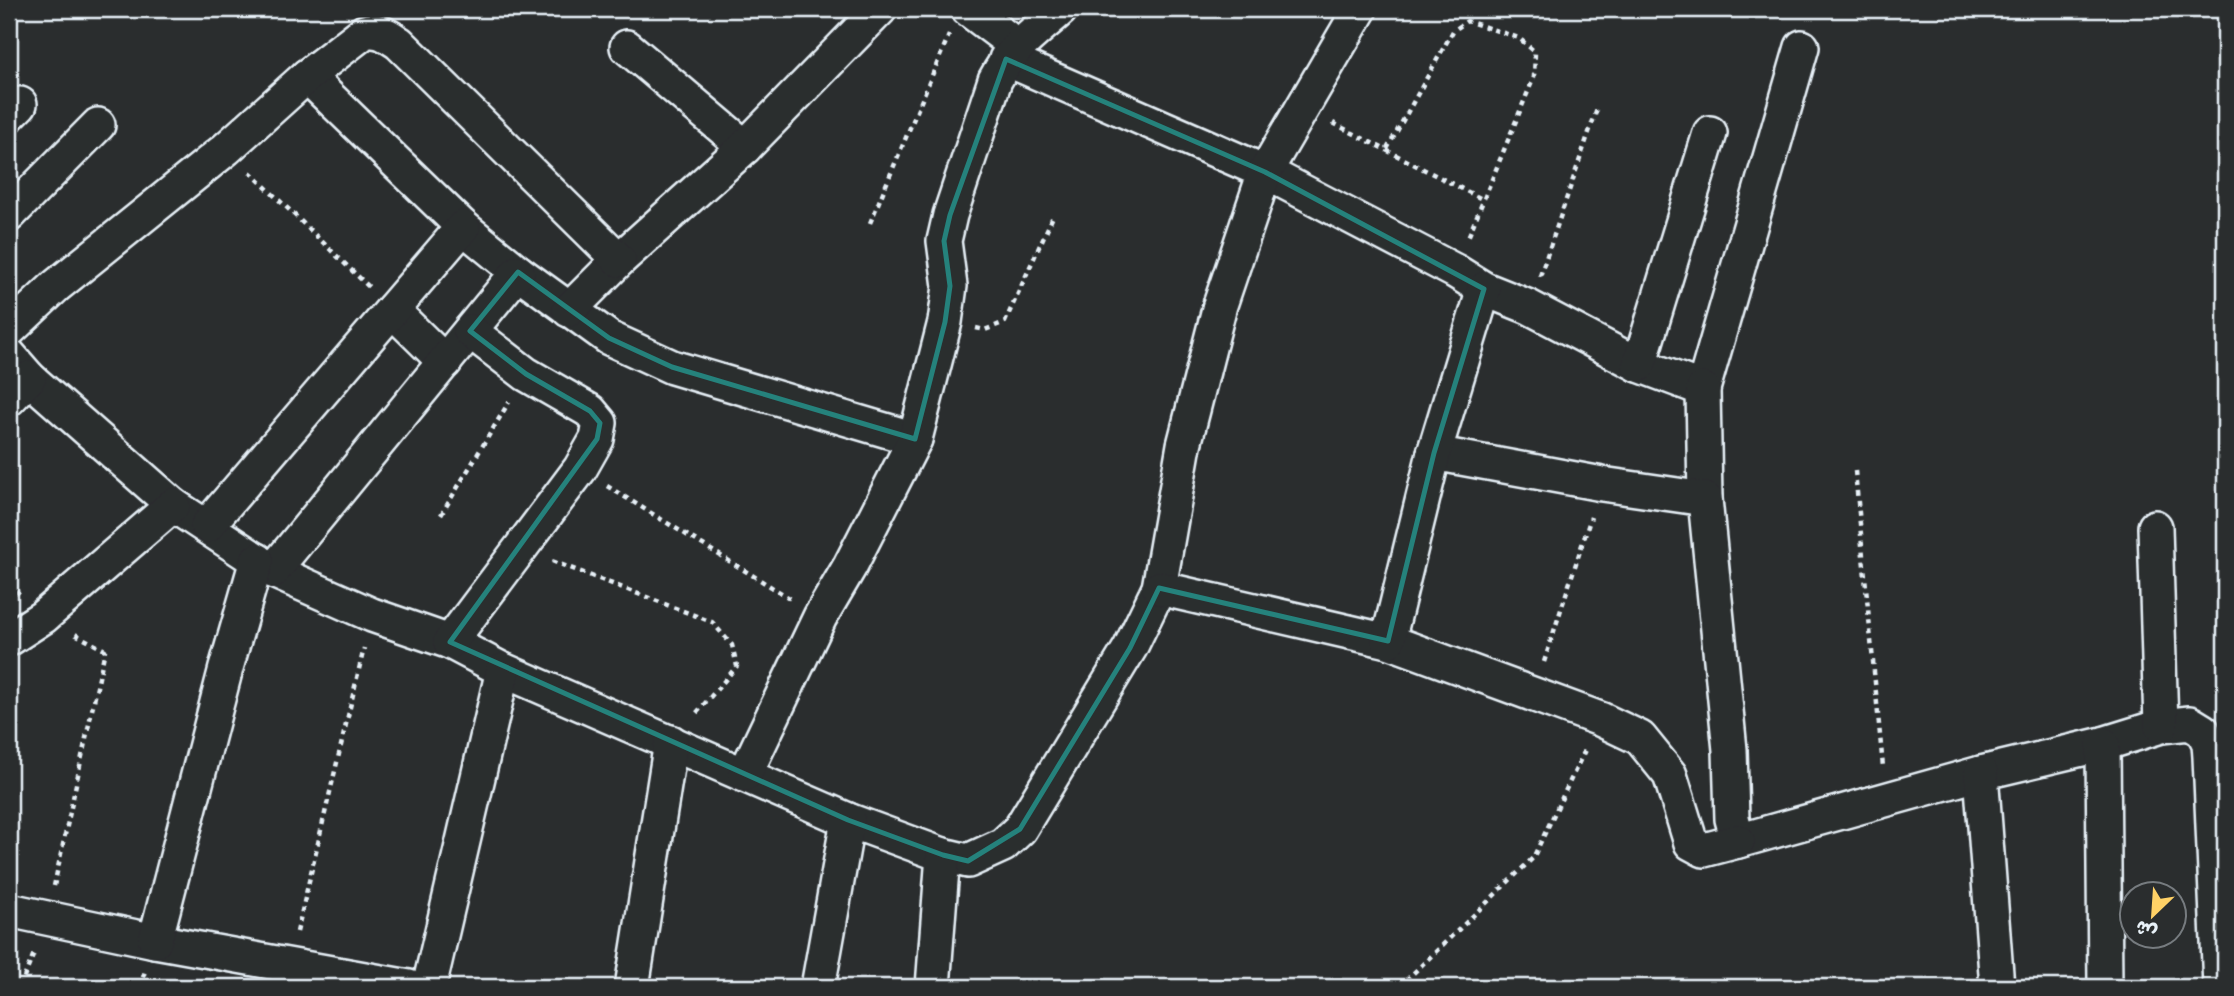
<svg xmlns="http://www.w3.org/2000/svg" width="2234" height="996" font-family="Caveat,'Playpen Sans Arabic',sans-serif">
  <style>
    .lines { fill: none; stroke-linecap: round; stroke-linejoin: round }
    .minor-casing { stroke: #e8f1f8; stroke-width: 38 }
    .path { stroke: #e8f1f8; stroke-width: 4.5; stroke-dasharray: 5 5; stroke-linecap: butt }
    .minor { stroke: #2a2d2e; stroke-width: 33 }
    .marked { fill: none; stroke: #25827c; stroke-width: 5; stroke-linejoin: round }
  </style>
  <rect width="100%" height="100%" fill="#2a2d2e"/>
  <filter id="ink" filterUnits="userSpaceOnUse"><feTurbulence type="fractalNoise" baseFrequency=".0143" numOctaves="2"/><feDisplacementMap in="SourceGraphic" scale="14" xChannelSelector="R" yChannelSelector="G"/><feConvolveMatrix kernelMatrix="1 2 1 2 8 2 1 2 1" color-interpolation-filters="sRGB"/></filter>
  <g filter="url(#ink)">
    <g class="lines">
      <defs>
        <g id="minor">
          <path d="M968,9L1017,46"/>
          <path d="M627,47L745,147"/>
          <path d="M1006,59L1265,172L1455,271L1484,289L1529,307L1639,365L1703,389L1802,47"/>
          <path d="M307,76L463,227L518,272L609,338L672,367L915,439"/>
          <path d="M9,115L20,104"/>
          <path d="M9,215L98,125"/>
          <path d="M392,310L445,362"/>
          <path d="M569,310L619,260L745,147L880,9"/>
          <path d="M9,330L56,286L226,149L307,76L364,32C378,28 387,35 399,43L619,260"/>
          <path d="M9,355L29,378L173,505L273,571L372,615L450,642L503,670L848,820L943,855L968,861L1003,845L1020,829L1130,648L1159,588L1184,445L1220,305L1265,172L1360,9"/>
          <path d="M1639,365L1710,133"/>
          <path d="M1703,389L1705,499"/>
          <path d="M9,399L29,378"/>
          <path d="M1434,453L1602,484L1705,499L1730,750L1732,819L1738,841L1981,773L2103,744L2161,726L2190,723L2203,731L2209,743L2210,757L2220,987"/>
          <path d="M207,526L463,227"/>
          <path d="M2155,527L2161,726"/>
          <path d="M273,571L518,272"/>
          <path d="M1159,588L1388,641L1600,719L1640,738L1670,775L1691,843L1704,850L1738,841"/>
          <path d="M9,639L43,617L173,505"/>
          <path d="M1388,641L1434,453L1484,289"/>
          <path d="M450,642L580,469L597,439L600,423L590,411L526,374L470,331"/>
          <path d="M2103,744L2105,987"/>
          <path d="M1981,773L1997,987"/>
          <path d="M745,774L820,617L850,566L915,439L945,322L950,286L944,241L950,215L995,80C1013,46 1033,34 1061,9"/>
          <path d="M9,910L155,941L409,987"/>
          <path d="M155,941L226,668L257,560"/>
          <path d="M429,987L503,670"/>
          <path d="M632,987L671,742"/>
          <path d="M818,987L848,820"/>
          <path d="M933,987L943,855"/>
        </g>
      </defs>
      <!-- minor casing -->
      <use href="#minor" class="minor-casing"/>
      <!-- path -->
      <g class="path">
        <path d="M1333,123L1482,199"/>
        <path d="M1387,149L1453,31L1467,21L1519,38L1535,52L1534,77L1467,240"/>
        <path d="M250,172L369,287"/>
        <path d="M870,223L949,35"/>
        <path d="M1540,276L1597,109"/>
        <path d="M976,328L985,330L1005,322L1054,214"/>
        <path d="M1855,471L1883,767"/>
        <path d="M607,486L791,599"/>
        <path d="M441,515L509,402"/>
        <path d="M552,561L712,622L732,645L737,666L694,716"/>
        <path d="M9,583L20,595"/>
        <path d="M1544,662L1591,517"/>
        <path d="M54,886L105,650L75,634"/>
        <path d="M297,932L364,648"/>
        <path d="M20,987L35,951"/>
        <path d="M140,987L145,971"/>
        <path d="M1399,987L1533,858L1586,748"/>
      </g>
      <!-- minor -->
      <use href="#minor" class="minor"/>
    </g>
  </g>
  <!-- marked area -->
  <path class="marked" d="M1006,59L1265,172L1484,289L1434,453L1388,641L1159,588L1130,648L1020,829L968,861L943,855L848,820L450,642L597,439L600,423L590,411L526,374L470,331L518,272L609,338L672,367L915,439L945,322L950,286L944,241L950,215Z"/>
  <!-- margin -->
  <rect width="2234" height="996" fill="none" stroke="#2a2d2e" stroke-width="35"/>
  <rect x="18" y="18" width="2199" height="961" fill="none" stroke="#e8f1f8" stroke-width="2.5" filter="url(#ink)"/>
  <!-- north arrow -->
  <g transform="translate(2153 915) rotate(205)"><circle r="33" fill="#2a2d2e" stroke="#767b7f" stroke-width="2"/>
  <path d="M0-5L12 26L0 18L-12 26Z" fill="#ffd166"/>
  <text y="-10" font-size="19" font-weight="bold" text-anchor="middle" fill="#e8f1f8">ش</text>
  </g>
</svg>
